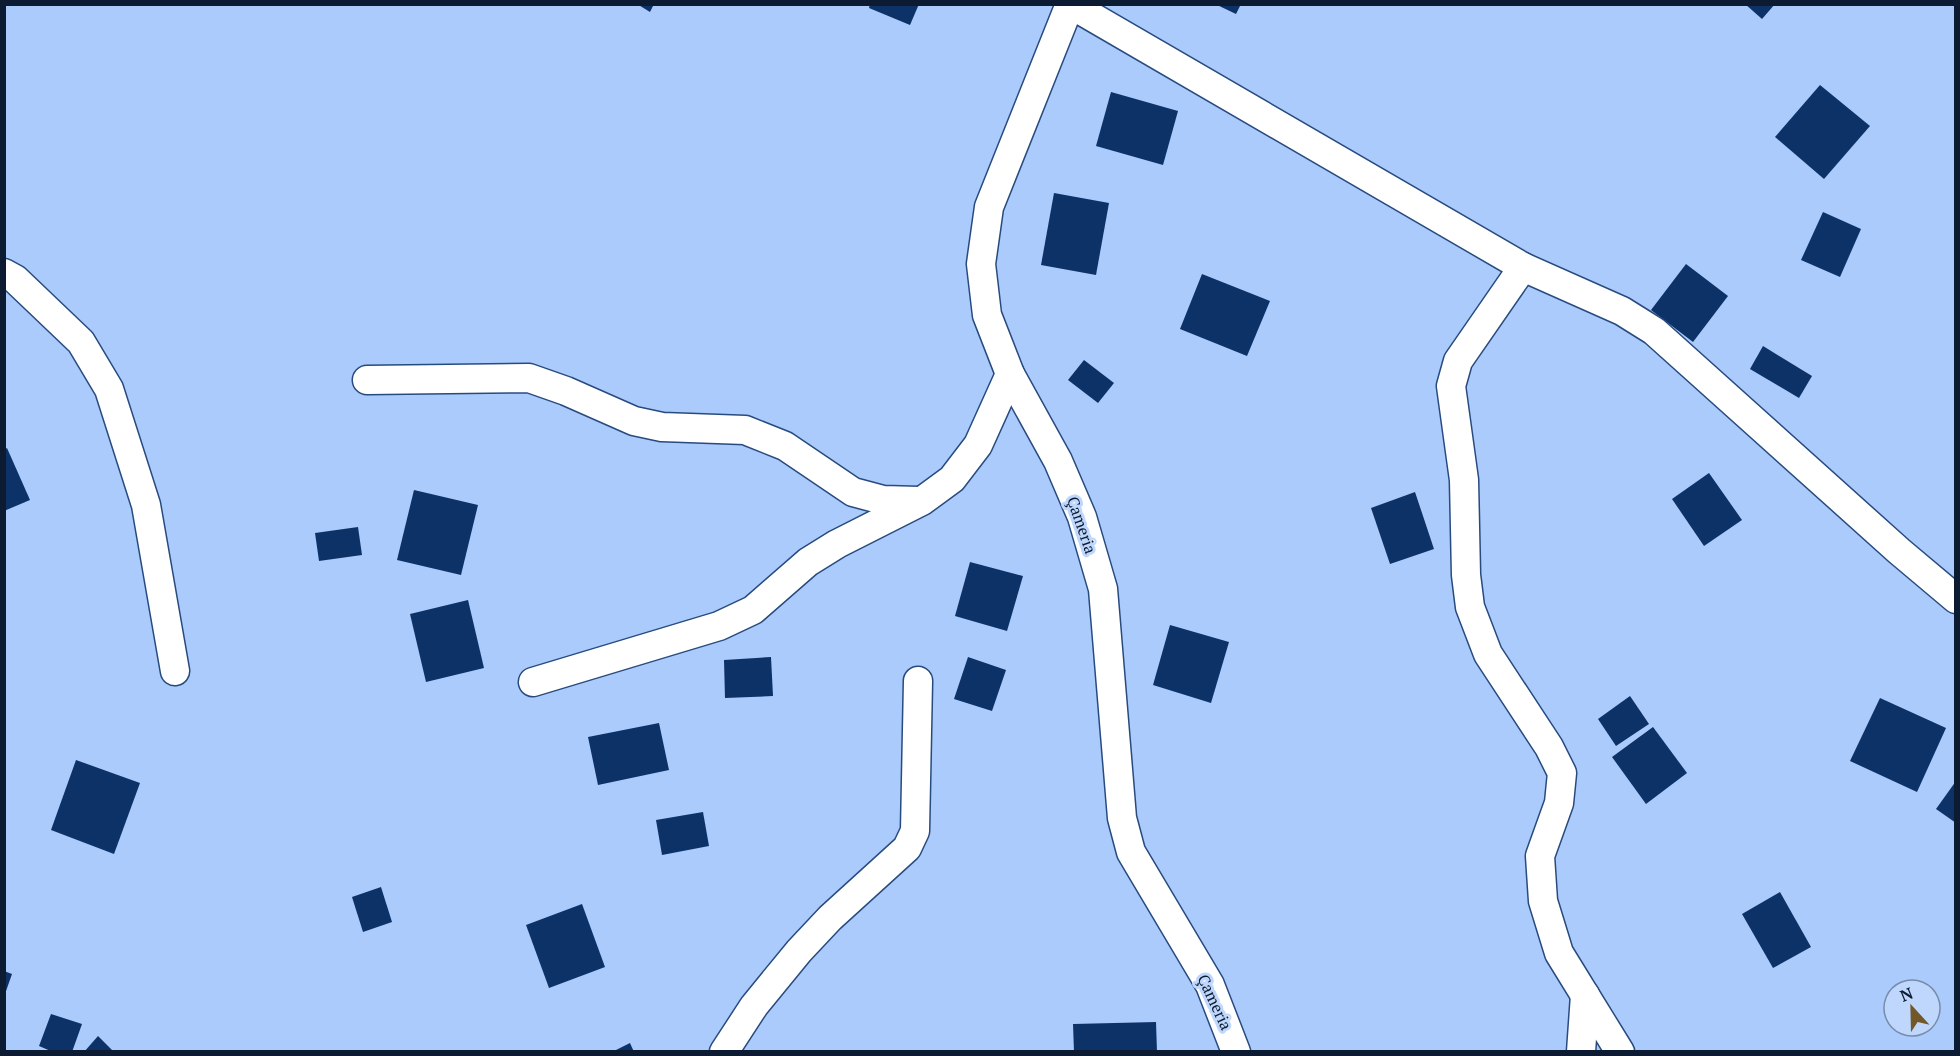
<svg xmlns="http://www.w3.org/2000/svg" width="1960" height="1056" font-family="'PT Serif',serif">
  <style>
    .building { fill: #0d3268 }
    .lines { fill: none; stroke-linecap: round; stroke-linejoin: round }
    .street-casing { stroke: #284b7f; stroke-width: 31 }
    .street { stroke: #fff; stroke-width: 28 }
    .labels { text-anchor: middle; stroke-width: 6; stroke-linejoin: round; paint-order: stroke }
    .street-label { font-size: 16px; fill: #0c1b31; stroke: #bfd7fc }
  </style>
  <rect width="100%" height="100%" fill="#aacbfb"/>
  <!-- building -->
  <g class="building">
    <path d="M637,4H654L650,12Z"/>
    <path d="M870,4H919L910,25L869,8Z"/>
    <path d="M1215,4H1241L1236,14Z"/>
    <path d="M1745,4H1775L1762,19Z"/>
    <path d="M1820,85L1870,126L1824,179L1775,137Z"/>
    <path d="M1111,92L1178,111L1163,165L1096,146Z"/>
    <path d="M1054,193L1109,203L1096,275L1041,265Z"/>
    <path d="M1823,212L1861,229L1840,277L1801,260Z"/>
    <path d="M1686,264L1728,296L1693,342L1651,310Z"/>
    <path d="M1202,274L1270,301L1247,356L1180,329Z"/>
    <path d="M1763,346L1812,376L1799,398L1750,369Z"/>
    <path d="M1084,360L1114,383L1098,403L1068,380Z"/>
    <path d="M7,448L30,500L4,511V450Z"/>
    <path d="M1709,473L1742,520L1704,546L1672,499Z"/>
    <path d="M414,490L478,505L461,575L397,560Z"/>
    <path d="M1415,492L1434,549L1390,564L1371,508Z"/>
    <path d="M358,527L362,555L319,561L315,533Z"/>
    <path d="M970,562L1023,576L1007,631L955,616Z"/>
    <path d="M468,600L484,668L426,682L410,614Z"/>
    <path d="M1170,625L1229,642L1211,703L1153,685Z"/>
    <path d="M771,657L773,696L725,698L724,660Z"/>
    <path d="M968,657L1006,670L992,711L954,699Z"/>
    <path d="M1630,696L1649,724L1616,746L1598,719Z"/>
    <path d="M1880,698L1946,728L1917,792L1850,761Z"/>
    <path d="M659,723L669,770L598,785L588,737Z"/>
    <path d="M1653,727L1687,773L1646,804L1612,757Z"/>
    <path d="M76,760L140,783L114,854L51,830Z"/>
    <path d="M1956,781V823L1936,809Z"/>
    <path d="M703,812L709,846L662,855L656,820Z"/>
    <path d="M381,887L392,922L363,932L352,897Z"/>
    <path d="M1780,892L1811,947L1773,968L1742,914Z"/>
    <path d="M582,904L605,967L549,988L526,925Z"/>
    <path d="M4,971L12,974L5,994H4Z"/>
    <path d="M51,1014L82,1024L72,1052H53L39,1046Z"/>
    <path d="M1156,1022L1157,1052H1074L1073,1024Z"/>
    <path d="M98,1036L114,1052H84Z"/>
    <path d="M630,1043L634,1052H612Z"/>
  </g>
  <g class="lines">
    <defs>
      <g id="street">
        <path d="M1070,4L989,207L981,264L987,315L1010,374L1058,461L1082,517L1103,589L1122,818L1131,852L1210,985L1236,1052"/>
        <path d="M1070,4L1523,267L1622,311L1654,331L1899,551L1956,599"/>
        <path d="M1523,267L1458,361L1451,386L1464,480L1466,575L1470,607L1488,654L1549,747L1562,773L1559,803L1540,856L1543,901L1559,953L1620,1052"/>
        <path d="M4,273L15,279L81,342L109,389L146,505L175,671"/>
        <path d="M367,380L529,378L566,391L634,421L662,427L745,430L785,446L853,492L883,500L919,501"/>
        <path d="M533,682L719,626L753,610L808,562L837,544L922,501L952,479L978,445L1010,374"/>
        <path d="M724,1052L754,1006L799,951L830,918L907,848L915,831L918,681"/>
        <path d="M1581,1052L1585,995"/>
      </g>
    </defs>
    <!-- street casing -->
    <use href="#street" class="street-casing"/>
    <!-- street -->
    <use href="#street" class="street"/>
  </g>
  <g class="labels">
    <!-- street labels -->
    <g class="street-label">
      <text transform="translate(1082 525) rotate(71)" y="6">Çameria</text>
      <text transform="translate(1215 1002) rotate(65)" y="6">Çameria</text>
    </g>
  </g>
  <!-- border -->
  <rect width="1960" height="1056" fill="none" stroke="#0c1b31" stroke-width="12"/>
  <!-- north arrow -->
  <g transform="translate(1912 1008) rotate(338)"><circle r="28" fill="#bfd7fc" stroke="#778cab" stroke-width="1.5"/>
  <path d="M0-4.5L10 22L0 15L-10 22Z" fill="#725729"/>
  <text y="-9" font-size="16" font-weight="bold" text-anchor="middle" fill="#0c1b31">N</text>
  </g>
</svg>
